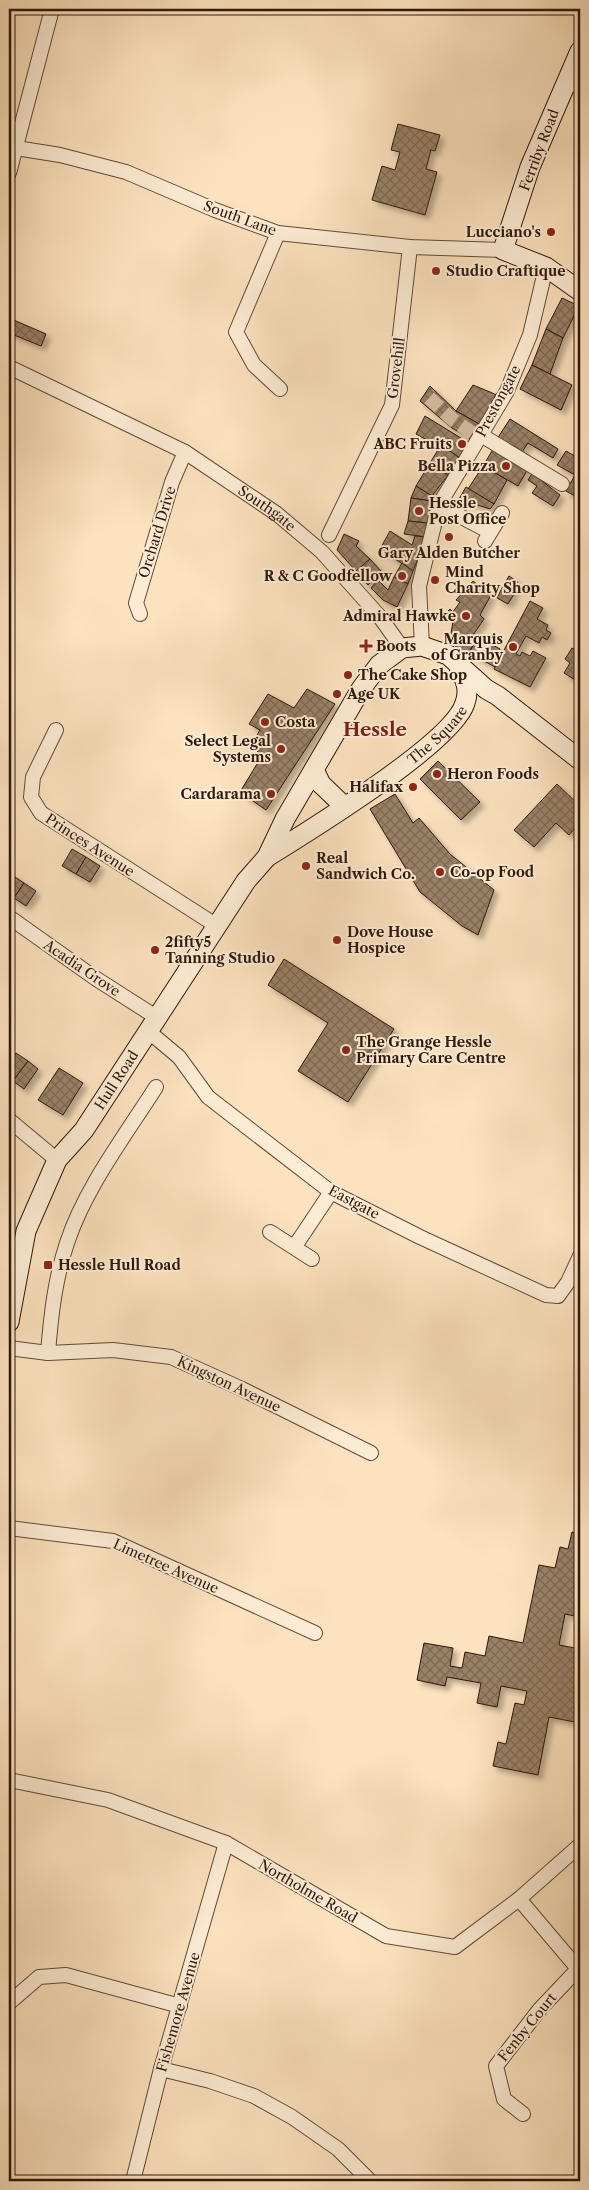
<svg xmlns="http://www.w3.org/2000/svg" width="589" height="2190" font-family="'Libre Caslon Text',serif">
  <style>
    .building { fill: url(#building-cross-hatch); stroke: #2e170b; filter: url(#shadow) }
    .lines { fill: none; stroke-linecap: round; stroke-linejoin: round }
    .street-tunnel { stroke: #d3b99a; stroke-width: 14; stroke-dasharray: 14 7; stroke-linecap: butt }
    .street-casing { stroke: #624a38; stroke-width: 16 }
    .secondary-casing { stroke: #2e170b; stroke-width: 21 }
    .street { stroke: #fdecd5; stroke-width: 14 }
    .secondary { stroke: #fdecd5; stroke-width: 19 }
    .poi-dot { fill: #8f2418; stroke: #fdecd5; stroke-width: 2 }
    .labels { text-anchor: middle; stroke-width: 4; stroke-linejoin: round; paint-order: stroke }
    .street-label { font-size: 14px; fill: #2e170b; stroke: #fdecd5 }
    .poi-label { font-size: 14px; font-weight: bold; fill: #2e170b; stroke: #fdecd5; text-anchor: start }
    .district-label { font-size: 19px; font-weight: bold; fill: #7a1f14; stroke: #fdecd5 }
  </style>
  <defs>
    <pattern id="building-cross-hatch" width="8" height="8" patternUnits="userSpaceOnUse" patternTransform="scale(1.25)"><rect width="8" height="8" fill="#998168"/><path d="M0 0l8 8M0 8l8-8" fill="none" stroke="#7d6954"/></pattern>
    <filter id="shadow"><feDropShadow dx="4.5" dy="4.5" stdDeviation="2.5" flood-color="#0004"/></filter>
  </defs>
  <rect width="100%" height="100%" fill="#fce2be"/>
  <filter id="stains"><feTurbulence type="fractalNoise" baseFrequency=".004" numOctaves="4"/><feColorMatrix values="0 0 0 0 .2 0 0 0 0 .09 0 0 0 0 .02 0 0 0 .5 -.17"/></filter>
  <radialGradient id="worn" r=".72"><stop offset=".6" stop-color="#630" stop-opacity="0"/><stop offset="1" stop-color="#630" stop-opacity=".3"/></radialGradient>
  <!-- building -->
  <g class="building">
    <path d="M398,124L440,135L435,151L431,150L426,169L437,172L425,215L372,200L382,166L395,170L400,152L391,150Z"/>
    <path d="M562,298L579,306L563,338L546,329Z"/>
    <path d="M9,318L46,334L41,346L9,333Z"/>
    <path d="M546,329L563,338L550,374L532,365Z"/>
    <path d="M532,365L572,385L561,410L520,389Z"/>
    <path d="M473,385L497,395L481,425L456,411Z"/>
    <path d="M430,386L456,411L481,425L472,440L452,428L420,401Z"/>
    <path d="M425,416L469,443L460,458L416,434Z"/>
    <path d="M510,419L558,449L553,458L528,443L520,455L495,442Z"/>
    <path d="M441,445L460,458L448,475L430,463Z"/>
    <path d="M495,446L529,467L518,486L483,466Z"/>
    <path d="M566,451L580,459V486L575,496L566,491L575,475L557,465Z"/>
    <path d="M430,463L448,475L432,496L416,486Z"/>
    <path d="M483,466L507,480L494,504L468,489Z"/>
    <path d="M535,469L545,475L542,481L560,495L553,506L532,493L537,486L528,480Z"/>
    <path d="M416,486L432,496L431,501L411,498Z"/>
    <path d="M466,487L494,504L490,509L459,499Z"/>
    <path d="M411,498L431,501L428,523L408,521Z"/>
    <path d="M408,521L428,523L427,537L404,534Z"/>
    <path d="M390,531L412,545L415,536L427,537L413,571L380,549Z"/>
    <path d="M344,534L359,541L356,546L370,559L356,571L337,550Z"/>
    <path d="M370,559L382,572L368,585L356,571Z"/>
    <path d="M402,563L413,571L408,584L394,577Z"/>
    <path d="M509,576L518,582L512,593L502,588Z"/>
    <path d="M394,577L408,584L397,607L383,600L371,588L378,580L388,590Z"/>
    <path d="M473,581L491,595L480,615L484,619L473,635L477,637L468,655L455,648L456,646L453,643L455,640L451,633L453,622L446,613L450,609L453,612L460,602L456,600Z"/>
    <path d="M502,588L514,594L508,604L497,598Z"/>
    <path d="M530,601L543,608L537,619L548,625L546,630L551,633L547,640L542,637L539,643L526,636L516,654L520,656L522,652L530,656L533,651L546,658L530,687L494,669Z"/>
    <path d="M475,642L484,648L487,642L500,649L497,656L500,658L495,667L469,653Z"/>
    <path d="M580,646V683L564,673L570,663L565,659L572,648L577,651Z"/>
    <path d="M307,689L335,704L266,810L240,792L260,759L254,740L260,730L249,724L268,694L294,708Z"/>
    <path d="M438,761L480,802L461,820L420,779Z"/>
    <path d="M557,784L580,806V822L569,835L556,823L534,847L514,830Z"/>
    <path d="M395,794L413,823L419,818L450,854L494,890L478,935L462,926L420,892L370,809Z"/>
    <path d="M72,849L86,857L76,874L62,866Z"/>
    <path d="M86,857L100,866L90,882L76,874Z"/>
    <path d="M12,875L24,883L14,898L9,894V880Z"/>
    <path d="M24,883L36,891L26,906L14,898Z"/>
    <path d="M284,959L394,1029L348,1102L298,1071L328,1023L268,985Z"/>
    <path d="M16,1053L28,1061L13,1081L9,1078V1063Z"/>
    <path d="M28,1061L38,1069L24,1089L13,1081Z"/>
    <path d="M59,1068L83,1083L63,1115L38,1100Z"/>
    <path d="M572,1532L580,1534V1617L565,1614L559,1645L580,1649V1723L549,1717L538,1775L493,1766L498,1742L506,1744L515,1703L524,1705L527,1691L501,1686L497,1707L477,1703L481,1683L447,1677L445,1686L417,1680L424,1643L453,1648L450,1666L462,1668L465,1652L485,1656L489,1636L523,1643L539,1565L555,1568L560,1547L568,1549Z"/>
  </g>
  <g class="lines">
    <!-- street-tunnel -->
    <path class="street-tunnel" d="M429,398L452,419L479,438"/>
    <defs>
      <g id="street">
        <path d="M567,81L580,87"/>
        <path d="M16,148L60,155L126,172L215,210L278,233L410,247L503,250"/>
        <path d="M9,173L52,9"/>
        <path d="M278,233L236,332L254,365L280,389"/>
        <path id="s1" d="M9,367L185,452L277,514L322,552L380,617L402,648"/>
        <path d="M481,435L562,484"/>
        <path d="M439,505L490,532"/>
        <path d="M329,535L392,405L410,247"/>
        <path d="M485,541L502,513"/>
        <path d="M140,614L136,603L172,482L185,452"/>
        <path d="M422,646L419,586L439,505L507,391L530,335L546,267"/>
        <path d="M56,730L33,777L31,797L41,813L217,926"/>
        <path d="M9,917L95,978L156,1017"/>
        <path d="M148,1031L179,1057L208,1097L331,1192L420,1237L546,1295L558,1296L568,1282L580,1256"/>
        <path d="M9,1120L57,1160"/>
        <path d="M270,1232L312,1259"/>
        <path d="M295,1246L331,1192"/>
        <path d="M9,1348L48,1353L113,1350L171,1357L242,1389L371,1453"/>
        <path d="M48,1353C51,1315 55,1279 67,1243C85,1188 125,1136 156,1087"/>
        <path d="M9,1528L113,1541L315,1633"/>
        <path d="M9,1780L108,1800L226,1843L386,1936L455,1947L519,1899L580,1845"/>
        <path d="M519,1899L580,1971"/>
        <path d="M9,2003L39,1977L66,1975L180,2006"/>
        <path d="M161,2069L210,2081L254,2096L292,2117L338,2149L370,2181"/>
        <path d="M523,2114L504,2099L496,2066L540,2009L578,1969"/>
        <path d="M133,2181L161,2069L226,1843"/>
      </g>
      <g id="secondary">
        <path d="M580,51L530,167L503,250L546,267L580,291"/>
        <path d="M314,770L321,784L345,807"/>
        <path id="s2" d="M267,857C307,832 453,743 465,703C470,689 465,679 459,667"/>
        <path id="s3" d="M9,1322L26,1231L57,1160L84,1130L246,881L267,857L285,819L361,689L379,665L402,648L422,646L448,655L486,689L498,696L580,760"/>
      </g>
    </defs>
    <!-- street casing -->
    <use href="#street" class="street-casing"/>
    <!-- secondary casing -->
    <use href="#secondary" class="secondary-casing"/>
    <!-- street -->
    <use href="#street" class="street"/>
    <!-- secondary -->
    <use href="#secondary" class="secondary"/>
  </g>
  <!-- markers -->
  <g class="poi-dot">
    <circle cx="551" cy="232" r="5"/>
    <circle cx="436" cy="271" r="5"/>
    <circle cx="462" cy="444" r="5"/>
    <circle cx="506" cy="466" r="5"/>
    <circle cx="419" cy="511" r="5"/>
    <circle cx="449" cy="537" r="5"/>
    <circle cx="402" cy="576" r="5"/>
    <circle cx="435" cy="580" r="5"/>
    <circle cx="466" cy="616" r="5"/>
    <path d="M363.5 638.5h5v5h5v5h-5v5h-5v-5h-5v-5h5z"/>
    <circle cx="513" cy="647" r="5"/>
    <circle cx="348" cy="675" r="5"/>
    <circle cx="337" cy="694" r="5"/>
    <circle cx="265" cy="722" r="5"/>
    <circle cx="281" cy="749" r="5"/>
    <circle cx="437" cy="774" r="5"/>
    <circle cx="413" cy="787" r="5"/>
    <circle cx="271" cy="794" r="5"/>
    <circle cx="306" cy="866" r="5"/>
    <circle cx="440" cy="872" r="5"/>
    <circle cx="337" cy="940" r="5"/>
    <circle cx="155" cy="950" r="5"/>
    <circle cx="346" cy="1050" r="5"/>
    <rect x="43" y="1260" width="10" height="10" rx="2.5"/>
  </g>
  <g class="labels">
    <!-- street labels -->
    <g class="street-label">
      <text transform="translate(539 150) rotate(-69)" y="5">Ferriby Road</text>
      <text transform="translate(240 218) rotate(20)" y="5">South Lane</text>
      <text transform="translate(396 368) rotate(-83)" y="5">Grovehill</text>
      <text transform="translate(498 401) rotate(-62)" y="5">Prestongate</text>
      <text dy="5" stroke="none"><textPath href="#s1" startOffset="295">Southgate</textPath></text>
      <text transform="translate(157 532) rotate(-73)" y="5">Orchard Drive</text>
      <text dy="5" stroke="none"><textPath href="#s2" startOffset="210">The Square</textPath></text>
      <text transform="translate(90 845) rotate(33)" y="5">Princes Avenue</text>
      <text transform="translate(82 968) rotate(34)" y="5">Acadia Grove</text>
      <text dy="5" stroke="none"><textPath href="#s3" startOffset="270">Hull Road</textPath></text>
      <text transform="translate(354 1202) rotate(28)" y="5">Eastgate</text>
      <text transform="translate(229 1384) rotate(25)" y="5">Kingston Avenue</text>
      <text transform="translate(166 1566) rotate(24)" y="5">Limetree Avenue</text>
      <text transform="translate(308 1891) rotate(30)" y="5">Northolme Road</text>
      <text transform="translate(178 2012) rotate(-74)" y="5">Fishemore Avenue</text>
      <text transform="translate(527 2027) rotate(-51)" y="5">Fenby Court</text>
    </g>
    <!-- poi labels -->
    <g class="poi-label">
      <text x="541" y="237" text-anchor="end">Lucciano's</text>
      <text x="446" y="276">Studio Craftique</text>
      <text x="452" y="449" text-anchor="end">ABC Fruits</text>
      <text x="496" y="471" text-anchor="end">Bella Pizza</text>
      <text x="429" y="508">Hessle<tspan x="429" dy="16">Post Office</tspan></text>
      <text x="449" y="558" text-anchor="middle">Gary Alden Butcher</text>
      <text x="445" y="577">Mind<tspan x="445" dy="16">Charity Shop</tspan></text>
      <text x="392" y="581" text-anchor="end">R &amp; C Goodfellow</text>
      <text x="456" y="621" text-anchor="end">Admiral Hawke</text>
      <text x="503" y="644" text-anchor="end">Marquis<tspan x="503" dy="16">of Granby</tspan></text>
      <text x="376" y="651">Boots</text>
      <text x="358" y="680">The Cake Shop</text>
      <text x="347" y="699">Age UK</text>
      <text x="275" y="727">Costa</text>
      <text x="271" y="746" text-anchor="end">Select Legal<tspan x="271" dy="16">Systems</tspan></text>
      <text x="447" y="779">Heron Foods</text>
      <text x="403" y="792" text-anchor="end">Halifax</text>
      <text x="261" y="799" text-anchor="end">Cardarama</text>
      <text x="316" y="863">Real<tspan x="316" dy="16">Sandwich Co.</tspan></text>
      <text x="450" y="877">Co-op Food</text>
      <text x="347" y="937">Dove House<tspan x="347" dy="16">Hospice</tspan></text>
      <text x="165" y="947">2fifty5<tspan x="165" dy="16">Tanning Studio</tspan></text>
      <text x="356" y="1047">The Grange Hessle<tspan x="356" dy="16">Primary Care Centre</tspan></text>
      <text x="58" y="1270">Hessle Hull Road</text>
    </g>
    <!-- district labels -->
    <g class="district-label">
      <text x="375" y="736">Hessle</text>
    </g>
  </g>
  <!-- margin -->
  <rect width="589" height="2190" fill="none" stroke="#fce2be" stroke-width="30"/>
  <rect x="10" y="10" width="569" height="2170" fill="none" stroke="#2e170b" stroke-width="2.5"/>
  <rect x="15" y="15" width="559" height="2160" fill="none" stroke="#2e170b"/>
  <rect width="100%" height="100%" filter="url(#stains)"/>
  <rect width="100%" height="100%" fill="url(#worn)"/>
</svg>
